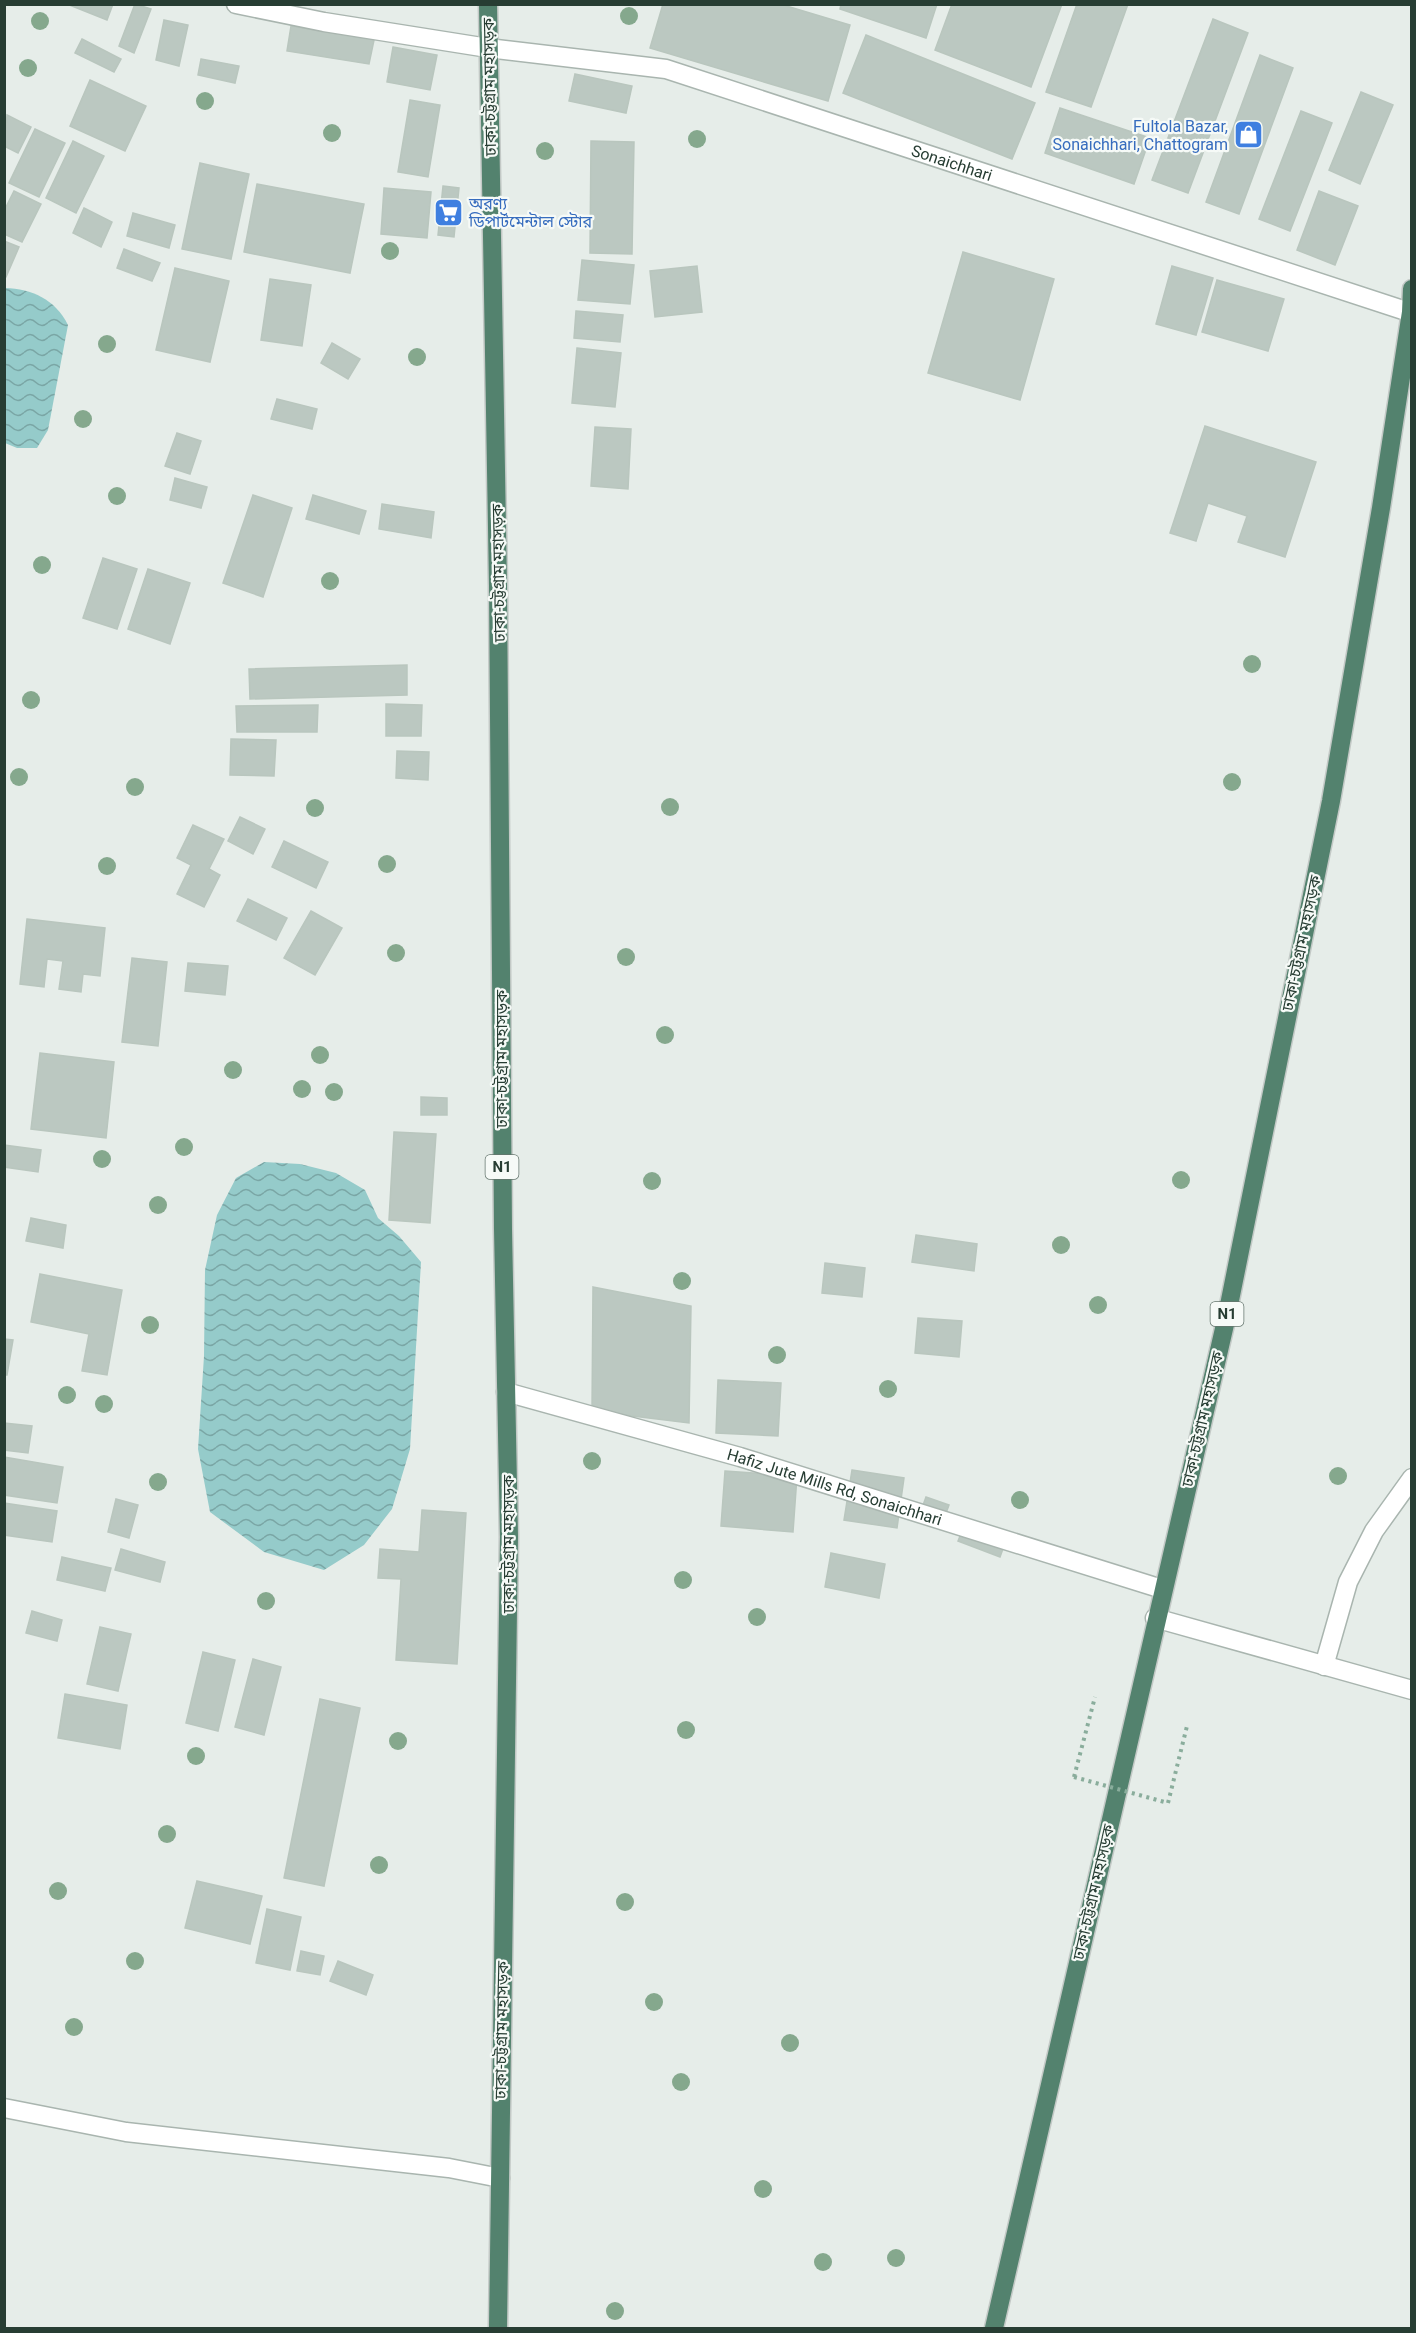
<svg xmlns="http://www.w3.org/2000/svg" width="1416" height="2333" font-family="Roboto,'Noto Sans Bengali',sans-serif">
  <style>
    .water { fill: url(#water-waves) }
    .building { fill: #bbc8c1; stroke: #b9c6be; stroke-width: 1.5 }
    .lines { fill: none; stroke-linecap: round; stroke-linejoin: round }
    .service-casing { stroke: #a9b5af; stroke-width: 21 }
    .minor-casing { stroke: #a9b5af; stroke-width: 21 }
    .trunk-casing { stroke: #c3c9c6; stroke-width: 21 }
    .path { stroke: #8aad9c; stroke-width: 4; stroke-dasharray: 3 4.5; stroke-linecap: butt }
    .service { stroke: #fff; stroke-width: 18 }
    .minor { stroke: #fff; stroke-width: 18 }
    .trunk { stroke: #53826e; stroke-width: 18 }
    .path-bridge { stroke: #8aad9c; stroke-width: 4; stroke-dasharray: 3 4.5; stroke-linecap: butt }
    .tree { fill: #85a88d }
    .labels { text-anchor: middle; stroke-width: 4.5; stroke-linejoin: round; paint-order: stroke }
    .shield { fill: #f6faf7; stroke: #65766e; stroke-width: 1.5 }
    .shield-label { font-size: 15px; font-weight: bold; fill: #273d33 }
    .street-label { font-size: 16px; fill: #273d33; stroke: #f6faf7 }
    .shop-label { font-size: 16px; fill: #366cbe; stroke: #f6faf7; text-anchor: end }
  </style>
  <defs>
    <pattern id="water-waves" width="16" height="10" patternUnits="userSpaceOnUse" patternTransform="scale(1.5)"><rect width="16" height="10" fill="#95cbca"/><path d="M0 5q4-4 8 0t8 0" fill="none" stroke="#7aa6a5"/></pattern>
  </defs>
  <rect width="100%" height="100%" fill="#e6ede9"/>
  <!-- water -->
  <g class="water">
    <path d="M5,288C32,289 55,299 68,325L48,430L37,448H17L5,443Z"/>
    <path d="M264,1162L300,1164L336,1173L365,1190L378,1218L399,1236L421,1262L410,1449L392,1509L364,1545L324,1570L264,1552L210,1512L198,1449L204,1356L205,1270L217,1215L236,1178Z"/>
  </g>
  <!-- building -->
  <g class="building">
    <path d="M67,4H113L107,20Z"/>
    <path d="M135,4L151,9L134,53L119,46Z"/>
    <path d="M663,4H780L850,25L828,101L650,48Z"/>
    <path d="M841,4H937L926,38L840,9Z"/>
    <path d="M952,4H1062L1031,87L935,50Z"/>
    <path d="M1077,4H1128L1091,107L1046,92Z"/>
    <path d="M1213,19L1248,33L1188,193L1152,180Z"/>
    <path d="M164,20L188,25L179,66L156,60Z"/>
    <path d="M291,26L374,40L369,64L287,51Z"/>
    <path d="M866,35L1035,103L1012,159L843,93Z"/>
    <path d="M82,39L121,59L114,72L75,53Z"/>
    <path d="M393,47L437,55L430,90L387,82Z"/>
    <path d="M1260,55L1293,68L1239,214L1206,202Z"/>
    <path d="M201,59L239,66L235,83L198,75Z"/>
    <path d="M575,74L632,86L626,113L569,101Z"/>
    <path d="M90,80L146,106L125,151L70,126Z"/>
    <path d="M1361,92L1393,105L1360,184L1329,170Z"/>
    <path d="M410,100L440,105L428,177L398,172Z"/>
    <path d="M1060,108L1150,138L1134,184L1045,153Z"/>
    <path d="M1301,111L1332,123L1290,231L1259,219Z"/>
    <path d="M7,115L31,127L18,153L4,146Z"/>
    <path d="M35,129L65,143L39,197L9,183Z"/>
    <path d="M73,141L104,156L76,213L46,198Z"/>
    <path d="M591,141L634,142L632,254L590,253Z"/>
    <path d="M200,163L249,174L231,259L182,249Z"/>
    <path d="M257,184L364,204L350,273L244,252Z"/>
    <path d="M443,186L459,188L454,237L438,235Z"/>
    <path d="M384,188L431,192L427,238L381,234Z"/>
    <path d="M14,191L41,204L22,242L4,234V211Z"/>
    <path d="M1319,191L1358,206L1335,265L1297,250Z"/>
    <path d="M84,208L112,222L101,247L73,233Z"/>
    <path d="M133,213L175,225L169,248L127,236Z"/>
    <path d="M4,241L19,247L6,277H4Z"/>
    <path d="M124,249L160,263L152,281L117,268Z"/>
    <path d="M963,252L1054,279L1020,400L928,373Z"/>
    <path d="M582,260L634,265L630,304L578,300Z"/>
    <path d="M697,266L702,312L655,317L650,271Z"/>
    <path d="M1172,266L1213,278L1196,335L1156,324Z"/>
    <path d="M175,268L229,281L210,362L156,350Z"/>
    <path d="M270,279L311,285L302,346L261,340Z"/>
    <path d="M1217,280L1284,299L1268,351L1202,332Z"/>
    <path d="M576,311L623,315L620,342L574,338Z"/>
    <path d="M332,343L360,359L348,379L321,363Z"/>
    <path d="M577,348L621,353L615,407L572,403Z"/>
    <path d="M277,399L317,409L312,429L271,419Z"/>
    <path d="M1205,426L1316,462L1285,557L1238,542L1247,516L1208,503L1196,541L1170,533Z"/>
    <path d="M595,427L631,429L628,489L591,486Z"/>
    <path d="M177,433L201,441L190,474L165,466Z"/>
    <path d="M175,478L207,487L201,508L170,500Z"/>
    <path d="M253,495L292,508L263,597L223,583Z"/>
    <path d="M313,495L366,511L359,534L306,519Z"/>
    <path d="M382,504L434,512L431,538L379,529Z"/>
    <path d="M103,558L137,569L117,629L83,618Z"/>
    <path d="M148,569L190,583L170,644L128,629Z"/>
    <path d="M407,665V695L250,699L249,669Z"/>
    <path d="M386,704L422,705L421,736H386Z"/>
    <path d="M318,705L317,732H237L236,706Z"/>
    <path d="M231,739L276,740L274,776L230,775Z"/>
    <path d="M397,751L429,752L428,780L396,778Z"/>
    <path d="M240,817L265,829L253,854L228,841Z"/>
    <path d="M193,825L224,839L209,869L220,875L204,907L177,894L191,865L177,858Z"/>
    <path d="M284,841L328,862L316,888L272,867Z"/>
    <path d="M248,899L287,918L276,940L237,921Z"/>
    <path d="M311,911L342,928L315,975L284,958Z"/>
    <path d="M27,919L105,928L100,976L83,974L81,992L59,989L63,961L47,959L44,987L20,984Z"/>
    <path d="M132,958L167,962L158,1046L122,1042Z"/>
    <path d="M188,963L228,966L225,995L185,991Z"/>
    <path d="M40,1053L114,1062L106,1138L31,1129Z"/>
    <path d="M421,1097L447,1098V1115H421Z"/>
    <path d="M394,1132L436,1134L430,1223L389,1220Z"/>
    <path d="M4,1145L41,1150L38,1172L4,1167Z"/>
    <path d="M31,1218L66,1225L63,1248L26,1241Z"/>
    <path d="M916,1235L977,1244L974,1271L912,1262Z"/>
    <path d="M825,1263L865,1268L862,1297L822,1293Z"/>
    <path d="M40,1274L122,1290L107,1375L82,1371L89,1334L31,1322Z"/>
    <path d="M593,1287L691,1306L689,1423L592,1411Z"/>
    <path d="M918,1318L962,1321L959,1357L915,1353Z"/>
    <path d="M4,1339L13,1340L7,1375H4Z"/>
    <path d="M718,1380L781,1383L778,1436L716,1433Z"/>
    <path d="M4,1423L32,1426L28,1453L4,1450Z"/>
    <path d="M4,1457L63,1467L57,1503L4,1495Z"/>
    <path d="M852,1470L904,1478L897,1528L844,1520Z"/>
    <path d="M725,1471L797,1476L793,1532L721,1526Z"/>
    <path d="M926,1497L949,1505L941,1527L918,1519Z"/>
    <path d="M116,1499L138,1505L129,1538L108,1532Z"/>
    <path d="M4,1503L57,1511L52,1542L4,1535Z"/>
    <path d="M422,1510L466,1513L457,1664L396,1660L401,1579L378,1578L380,1549L419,1552Z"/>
    <path d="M967,1519L1008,1535L1000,1557L958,1541Z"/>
    <path d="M121,1549L165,1562L160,1582L115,1570Z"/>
    <path d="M831,1553L885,1564L879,1598L825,1587Z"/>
    <path d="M62,1557L111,1568L105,1591L57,1580Z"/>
    <path d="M32,1611L62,1620L57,1641L26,1633Z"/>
    <path d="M100,1627L131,1634L118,1691L87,1684Z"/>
    <path d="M203,1652L235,1660L218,1731L186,1723Z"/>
    <path d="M253,1659L281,1667L264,1735L235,1727Z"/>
    <path d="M65,1694L127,1705L120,1749L58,1738Z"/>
    <path d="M320,1699L360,1708L324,1886L284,1878Z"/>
    <path d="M197,1881L262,1896L250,1944L185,1928Z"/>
    <path d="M267,1909L301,1917L290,1970L256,1963Z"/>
    <path d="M301,1951L324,1956L320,1975L297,1971Z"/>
    <path d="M338,1961L373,1975L366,1995L330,1981Z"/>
  </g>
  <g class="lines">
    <defs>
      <path id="service" d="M1155,1618L1412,1690"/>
      <g id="minor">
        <path id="s1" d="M236,4L324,22L488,48L666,69L1412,313"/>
        <path id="s2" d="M506,1392L740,1457L1162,1589"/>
        <path d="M1324,1666L1348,1582L1374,1531L1412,1478"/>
        <path d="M4,2108L126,2132L449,2168L500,2178"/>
      </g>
      <g id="trunk">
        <path d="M488,4L498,586L503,1229L509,1537L498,2328"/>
        <path d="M994,2328L1226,1320L1331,801L1381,508L1411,312L1412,289"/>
      </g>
    </defs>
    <!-- service casing -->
    <use href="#service" class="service-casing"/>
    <!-- minor casing -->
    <use href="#minor" class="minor-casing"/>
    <!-- trunk casing -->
    <use href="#trunk" class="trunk-casing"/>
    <!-- path -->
    <g class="path">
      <path d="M1074,1777L1095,1697"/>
      <path d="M1168,1803L1187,1726"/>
    </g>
    <!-- service -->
    <use href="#service" class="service"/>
    <!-- minor -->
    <use href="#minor" class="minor"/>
    <!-- trunk -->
    <use href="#trunk" class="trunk"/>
    <!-- path-bridge -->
    <path class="path-bridge" d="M1074,1777L1168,1803"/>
  </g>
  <!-- trees -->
  <g class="tree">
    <circle cx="629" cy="16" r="9"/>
    <circle cx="40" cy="21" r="9"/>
    <circle cx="28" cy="68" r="9"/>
    <circle cx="205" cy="101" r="9"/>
    <circle cx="332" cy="133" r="9"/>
    <circle cx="697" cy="139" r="9"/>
    <circle cx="545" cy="151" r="9"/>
    <circle cx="390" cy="251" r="9"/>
    <circle cx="107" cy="344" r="9"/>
    <circle cx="417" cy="357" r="9"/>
    <circle cx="83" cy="419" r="9"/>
    <circle cx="117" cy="496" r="9"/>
    <circle cx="42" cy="565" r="9"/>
    <circle cx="330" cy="581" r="9"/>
    <circle cx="1252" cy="664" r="9"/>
    <circle cx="31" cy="700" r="9"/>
    <circle cx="19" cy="777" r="9"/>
    <circle cx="1232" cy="782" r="9"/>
    <circle cx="135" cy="787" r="9"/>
    <circle cx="670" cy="807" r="9"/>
    <circle cx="315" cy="808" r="9"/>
    <circle cx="387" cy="864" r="9"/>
    <circle cx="107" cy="866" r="9"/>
    <circle cx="396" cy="953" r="9"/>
    <circle cx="626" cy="957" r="9"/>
    <circle cx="665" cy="1035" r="9"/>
    <circle cx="320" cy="1055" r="9"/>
    <circle cx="233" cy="1070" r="9"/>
    <circle cx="302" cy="1089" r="9"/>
    <circle cx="334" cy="1092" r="9"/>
    <circle cx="184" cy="1147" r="9"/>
    <circle cx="102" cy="1159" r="9"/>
    <circle cx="1181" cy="1180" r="9"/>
    <circle cx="652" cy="1181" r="9"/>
    <circle cx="158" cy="1205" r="9"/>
    <circle cx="1061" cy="1245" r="9"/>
    <circle cx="682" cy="1281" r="9"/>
    <circle cx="1098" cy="1305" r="9"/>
    <circle cx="150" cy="1325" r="9"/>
    <circle cx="777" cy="1355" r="9"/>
    <circle cx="888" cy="1389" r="9"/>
    <circle cx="67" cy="1395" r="9"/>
    <circle cx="104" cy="1404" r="9"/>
    <circle cx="592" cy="1461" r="9"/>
    <circle cx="1338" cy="1476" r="9"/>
    <circle cx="158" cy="1482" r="9"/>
    <circle cx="1020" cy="1500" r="9"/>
    <circle cx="683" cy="1580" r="9"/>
    <circle cx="266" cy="1601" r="9"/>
    <circle cx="757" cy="1617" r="9"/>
    <circle cx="686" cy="1730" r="9"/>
    <circle cx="398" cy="1741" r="9"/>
    <circle cx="196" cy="1756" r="9"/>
    <circle cx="167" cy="1834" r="9"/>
    <circle cx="379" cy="1865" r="9"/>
    <circle cx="58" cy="1891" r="9"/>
    <circle cx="625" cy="1902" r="9"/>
    <circle cx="135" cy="1961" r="9"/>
    <circle cx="654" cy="2002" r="9"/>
    <circle cx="74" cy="2027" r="9"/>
    <circle cx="790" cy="2043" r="9"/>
    <circle cx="681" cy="2082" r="9"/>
    <circle cx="763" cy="2189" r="9"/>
    <circle cx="896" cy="2258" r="9"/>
    <circle cx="823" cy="2262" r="9"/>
    <circle cx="615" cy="2311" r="9"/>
  </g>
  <!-- icons -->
  <defs>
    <symbol id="shop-square" viewBox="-11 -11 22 22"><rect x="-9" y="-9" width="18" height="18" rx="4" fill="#3f7fe0" stroke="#f6faf7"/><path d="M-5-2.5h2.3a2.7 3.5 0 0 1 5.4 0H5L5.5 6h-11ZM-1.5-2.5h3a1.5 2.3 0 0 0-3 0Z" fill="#fff"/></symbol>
    <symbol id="supermarket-square" viewBox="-11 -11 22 22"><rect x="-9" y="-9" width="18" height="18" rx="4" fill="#3f7fe0" stroke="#f6faf7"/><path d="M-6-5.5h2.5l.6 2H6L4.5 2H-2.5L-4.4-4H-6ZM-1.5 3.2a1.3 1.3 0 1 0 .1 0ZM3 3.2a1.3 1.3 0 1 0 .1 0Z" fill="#fff"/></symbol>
  </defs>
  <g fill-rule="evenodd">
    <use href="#shop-square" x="1232" y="118" width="33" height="33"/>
    <use href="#supermarket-square" x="432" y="196" width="33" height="33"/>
  </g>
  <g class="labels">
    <!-- shield labels -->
    <g class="shield">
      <rect x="485.5" y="1155" width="33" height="24" rx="4.5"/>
      <rect x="1210.5" y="1302" width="33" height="24" rx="4.5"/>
    </g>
    <g class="shield-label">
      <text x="502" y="1172">N1</text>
      <text x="1227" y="1319">N1</text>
    </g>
    <!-- street labels -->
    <g class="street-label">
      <text transform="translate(489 87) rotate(-91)" y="6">ঢাকা-চট্টগ্রাম মহাসড়ক</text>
      <text dy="6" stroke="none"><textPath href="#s1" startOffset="736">Sonaichhari</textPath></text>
      <text transform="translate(498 573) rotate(-91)" y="6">ঢাকা-চট্টগ্রাম মহাসড়ক</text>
      <text transform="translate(1301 943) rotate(-78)" y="6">ঢাকা-চট্টগ্রাম মহাসড়ক</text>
      <text transform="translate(501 1059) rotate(-90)" y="6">ঢাকা-চট্টগ্রাম মহাসড়ক</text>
      <text transform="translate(1202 1419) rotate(-77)" y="6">ঢাকা-চট্টগ্রাম মহাসড়ক</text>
      <text dy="6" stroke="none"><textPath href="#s2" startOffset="342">Hafiz Jute Mills Rd, Sonaichhari</textPath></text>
      <text transform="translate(508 1544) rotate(-90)" y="6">ঢাকা-চট্টগ্রাম মহাসড়ক</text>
      <text transform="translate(1093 1892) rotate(-77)" y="6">ঢাকা-চট্টগ্রাম মহাসড়ক</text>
      <text transform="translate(501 2030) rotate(-89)" y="6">ঢাকা-চট্টগ্রাম মহাসড়ক</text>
    </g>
    <!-- shop labels -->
    <g class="shop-label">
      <text x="1228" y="132">Fultola Bazar,<tspan x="1228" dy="18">Sonaichhari, Chattogram</tspan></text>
      <text x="469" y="209" text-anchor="start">অরণ্য<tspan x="469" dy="18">ডিপার্টমেন্টাল স্টোর</tspan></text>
    </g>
  </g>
  <!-- border -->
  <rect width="1416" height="2333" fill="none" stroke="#273d33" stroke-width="12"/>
</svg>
